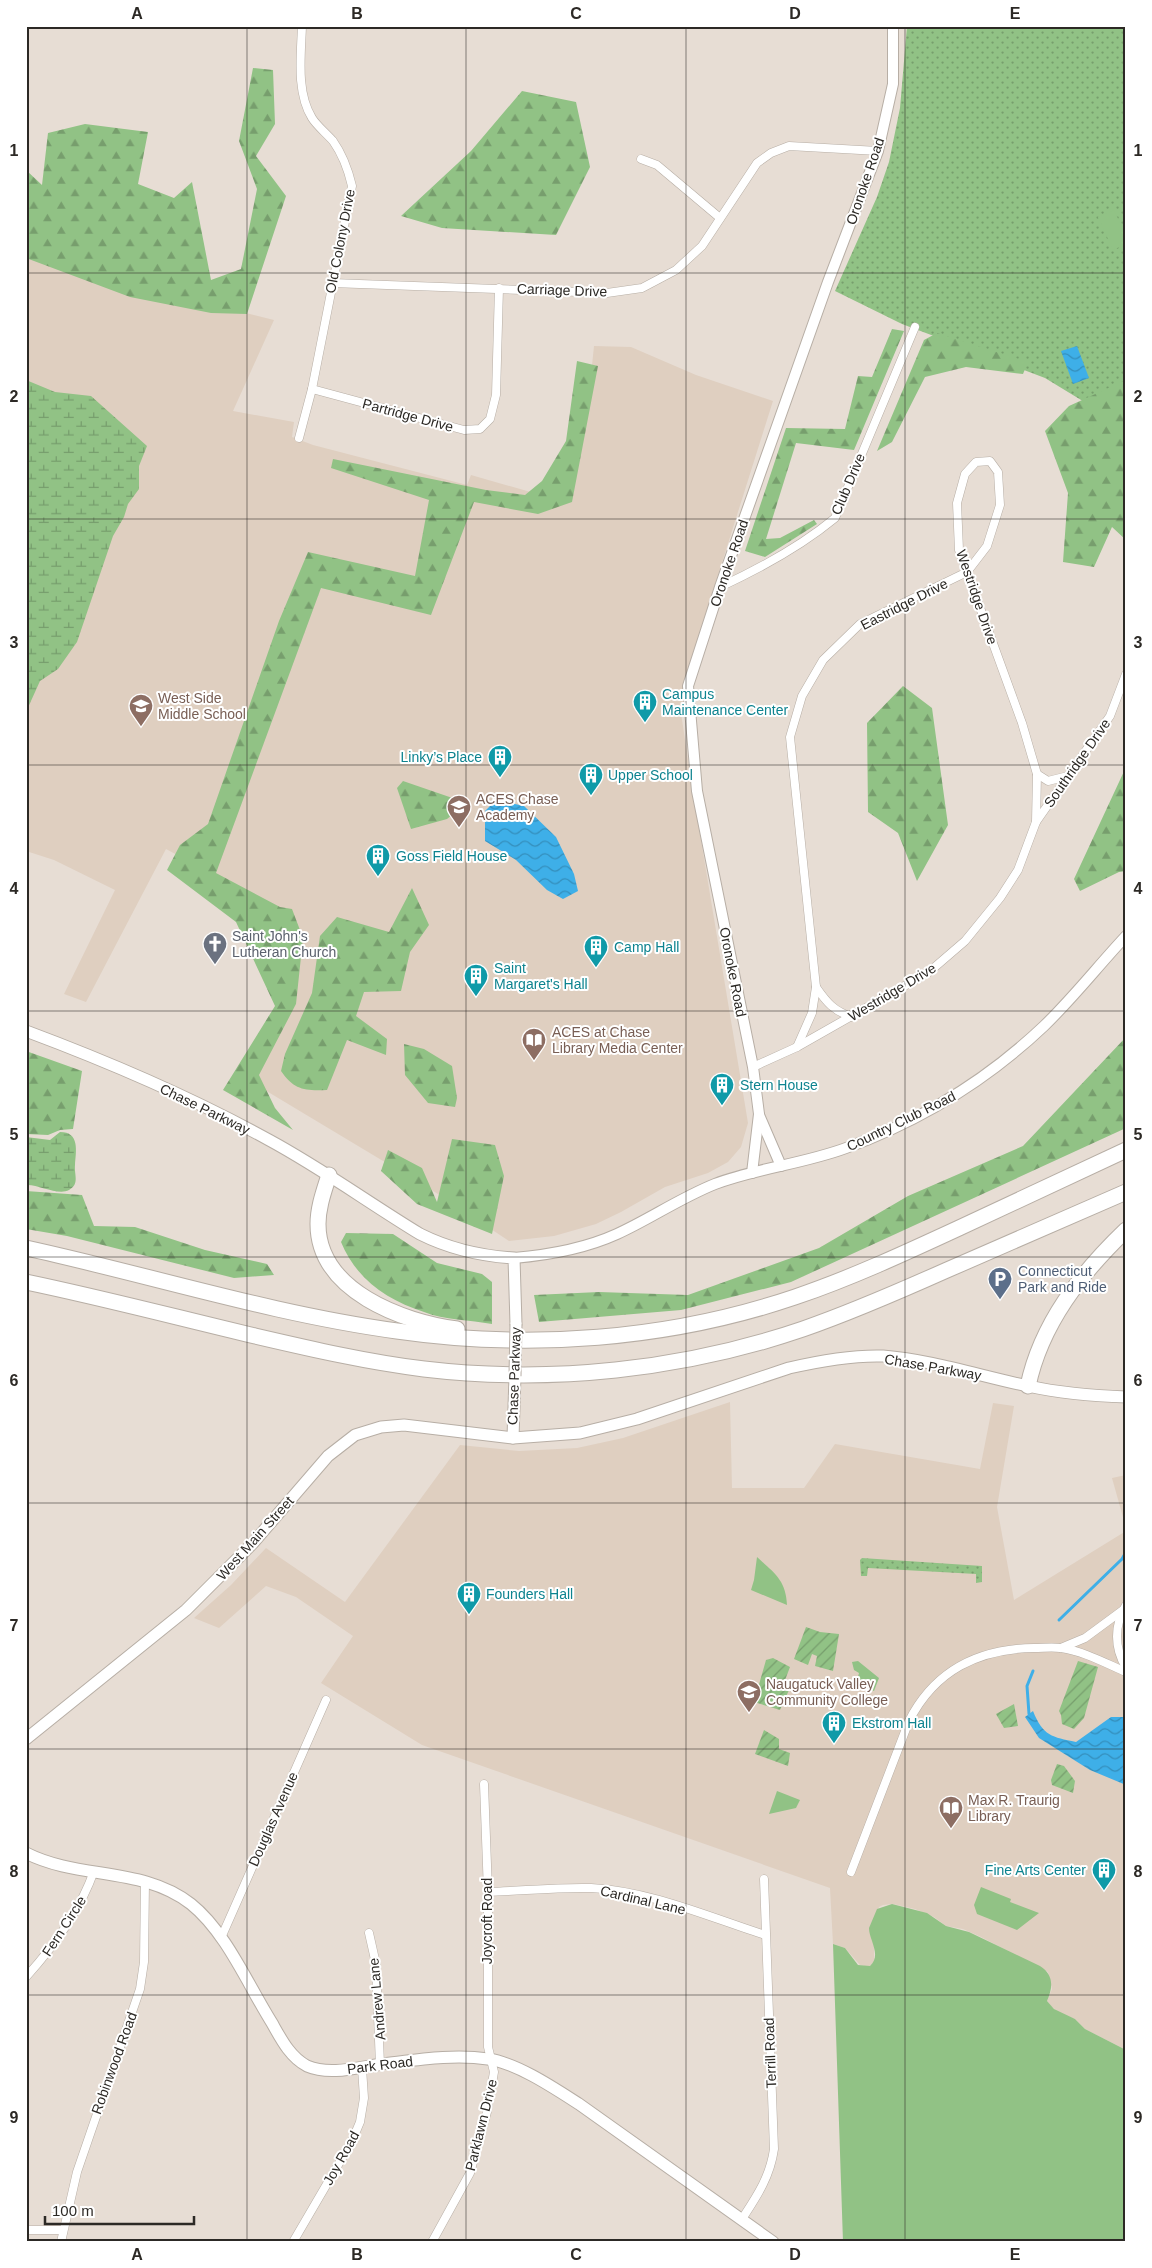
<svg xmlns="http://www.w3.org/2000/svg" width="1152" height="2268" font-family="Helvetica,sans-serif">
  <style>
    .built { fill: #dfcfc0 }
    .grass { fill: url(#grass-dots) }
    .forest { fill: url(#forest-firs) }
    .wetland { fill: url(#wetland-marsh) }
    .park { fill: #91c285 }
    .garden { fill: url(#garden-furrows) }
    .water { fill: url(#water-waves) }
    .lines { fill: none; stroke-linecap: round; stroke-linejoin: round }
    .stream { stroke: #3eafe8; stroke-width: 3 }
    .minor-casing { stroke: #b7aea5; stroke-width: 9 }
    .tertiary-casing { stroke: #b7aea5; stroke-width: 12 }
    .secondary-casing { stroke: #b7aea5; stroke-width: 13 }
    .motorway-casing { stroke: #b7aea5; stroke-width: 17 }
    .minor { stroke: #fff; stroke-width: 8 }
    .tertiary { stroke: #fff; stroke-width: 10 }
    .secondary { stroke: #fff; stroke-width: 11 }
    .motorway { stroke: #fff; stroke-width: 15 }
    .secondary-bridge-casing { stroke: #b7aea5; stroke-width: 13; stroke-linecap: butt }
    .secondary-bridge { stroke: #fff; stroke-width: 11 }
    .grid { fill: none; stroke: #2c2925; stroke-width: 1; stroke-opacity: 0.55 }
    .labels { text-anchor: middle; stroke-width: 4; stroke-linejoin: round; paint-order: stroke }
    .street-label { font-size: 14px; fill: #2c2925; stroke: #fff }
    .culture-label { font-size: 14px; fill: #0d838f; stroke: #fff; text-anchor: start }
    .education-label { font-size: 14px; fill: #785e54; stroke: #fff; text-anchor: start }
    .worship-label { font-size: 14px; fill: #5b616d; stroke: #fff; text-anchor: start }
    .service-label { font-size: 14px; fill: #4e5e75; stroke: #fff; text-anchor: start }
    .neatline { fill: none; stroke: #2c2925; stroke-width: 2 }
    .grid-label { font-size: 16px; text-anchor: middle; font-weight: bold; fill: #2c2925 }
  </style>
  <defs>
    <pattern id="grass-dots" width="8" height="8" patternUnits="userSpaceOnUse" patternTransform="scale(1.25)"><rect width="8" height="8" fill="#91c285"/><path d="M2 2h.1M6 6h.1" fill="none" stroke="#779e6d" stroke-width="1.8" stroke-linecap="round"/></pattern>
    <pattern id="forest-firs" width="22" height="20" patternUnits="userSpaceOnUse" patternTransform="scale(1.25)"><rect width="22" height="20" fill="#91c285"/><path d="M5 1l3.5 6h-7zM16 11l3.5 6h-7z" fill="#779e6d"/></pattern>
    <pattern id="wetland-marsh" width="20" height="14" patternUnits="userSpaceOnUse" patternTransform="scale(1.25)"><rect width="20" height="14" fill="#91c285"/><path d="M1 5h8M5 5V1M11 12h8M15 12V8" fill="none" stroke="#779e6d"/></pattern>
    <pattern id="garden-furrows" width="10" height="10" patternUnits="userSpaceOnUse" patternTransform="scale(1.25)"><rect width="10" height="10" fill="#91c285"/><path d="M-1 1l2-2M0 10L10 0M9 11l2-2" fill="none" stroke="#779e6d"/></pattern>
    <pattern id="water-waves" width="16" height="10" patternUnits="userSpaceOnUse" patternTransform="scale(1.25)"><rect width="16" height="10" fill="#3eafe8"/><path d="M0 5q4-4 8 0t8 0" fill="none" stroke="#348ebc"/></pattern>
  </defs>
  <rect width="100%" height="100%" fill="#e7ddd4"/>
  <!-- built -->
  <g class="built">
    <path d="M26,244L156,291L274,320L233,411L294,422L292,437L313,445L467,485L471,475L548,497L567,475L591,375L594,346L631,347L696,375L773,401L690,664L681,713L692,786L748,1123L741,1147L728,1162L708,1173L665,1187L621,1212L596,1224L554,1236L509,1241L438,1194L250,1081L296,1004L205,870L166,849L86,1002L64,994L115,890L54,860L26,851Z"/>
    <path d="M730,1402L732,1488H804L835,1444L980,1469L993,1403L1014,1406L997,1507L1014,1600L1126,1531V2050L1085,2029L1075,2019L1059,2013L1051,2006L1047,2001L1052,1989L1048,1972L981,1937L963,1929L946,1926L934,1917L915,1909L893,1904L883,1905L879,1907L870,1933L874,1941V1962L869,1967L860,1965L845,1948L833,1944L830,1888L422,1745L321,1683L353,1636L296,1597L266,1586L219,1628L194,1618L231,1585L266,1548L345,1602L460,1445L519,1451L577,1448L623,1438Z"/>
    <path d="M1126,1475V1528L1112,1478Z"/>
  </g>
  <!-- grass -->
  <g class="grass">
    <path d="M907,26H1126V439L1086,403L1045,378L902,324L835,291L877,197L889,162L900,108Z"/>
    <path d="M862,1558L982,1566V1582L976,1583V1574L868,1568L867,1576H861L860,1560Z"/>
  </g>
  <!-- forest -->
  <g class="forest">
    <path d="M253,68L273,70L275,124L256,156L286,196L247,314L211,313L130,297L26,258V170L42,185L48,133L85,124L148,132L138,184L174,198L192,182L211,280L241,269L257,189L239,141Z"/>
    <path d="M522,91L576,102L590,167L556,235L442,228L401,216L471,151Z"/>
    <path d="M892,329L904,331L854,450L796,443L766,539L780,538L814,520L817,524L765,557L745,551L786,428L845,429L858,376L872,377Z"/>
    <path d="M937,333L1028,362L1023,374L966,367L925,377L892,442L877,451L924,340Z"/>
    <path d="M577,361L598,366L572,502L538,514L474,502L431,615L321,588L216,873L280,907L292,909L303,938L296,1004L259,1075L275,1108L293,1130L223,1090L275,1006L236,922L167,870L180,845L208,824L279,621L308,552L415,576L429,500L331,468L333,459L486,490L525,495L542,481L566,441Z"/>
    <path d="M1126,380V540L1112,527L1094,567L1063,562L1068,493L1045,431L1069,406Z"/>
    <path d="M903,686L932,708L948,825L917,881L898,833L868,812L867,723Z"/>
    <path d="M1126,767V871L1119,872L1080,891L1074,879Z"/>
    <path d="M403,781L467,803L447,819L411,829L397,788Z"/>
    <path d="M412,888L429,925L410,952L401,991L364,992L356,1016L387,1039L386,1055L347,1040L327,1090C305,1091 294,1090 281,1071L285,1054L312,993L320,936L337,917L389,932Z"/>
    <path d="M1126,1037V1128L791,1282L681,1310L539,1322L534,1295L599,1292L688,1295L819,1248L908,1196L1023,1146Z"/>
    <path d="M404,1044L424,1049L452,1066L457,1098L455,1107L428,1103L405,1075Z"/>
    <path d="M26,1051L82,1071L73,1129L60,1130L48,1135L26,1134Z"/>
    <path d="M452,1139L495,1145L504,1176L492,1234L417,1204L381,1171L388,1150L422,1168L437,1202Z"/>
    <path d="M26,1191L82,1195L94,1226L135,1227L205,1250L267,1264L274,1275L234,1278L67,1236L26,1229Z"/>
    <path d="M346,1233L393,1234L437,1263L482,1274L492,1282V1324C470,1320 444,1320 424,1312C387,1300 356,1279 341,1242Z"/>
  </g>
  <!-- wetland -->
  <g class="wetland">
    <path d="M26,380L55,392L91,396L147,446L139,466V489L128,504L124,517L113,536L77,642L58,669L40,681L26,712Z"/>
    <path d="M60,1132C80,1132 76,1151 75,1165C74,1175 80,1184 69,1190C58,1196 38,1184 26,1185V1137L50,1140Z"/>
  </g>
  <!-- park -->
  <g class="park">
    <path d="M1114,210L1126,236V244L1113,250L1098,217Z"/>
    <path d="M757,1557C774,1573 786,1580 787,1605L751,1590L754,1580Z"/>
    <path d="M858,1661L879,1678L874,1691L856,1684L859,1673L854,1670L852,1662Z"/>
    <path d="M777,1791L800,1800L796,1808L769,1814Z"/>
    <path d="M981,1887L1011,1899L1010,1902L1039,1913L1017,1930L977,1914L974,1905Z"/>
    <path d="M892,1904L927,1913L946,1926L969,1932L1040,1966C1054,1975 1053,1987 1047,2001L1054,2009L1075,2019L1085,2029L1126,2050V2242H843L833,1944L845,1948L858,1965L870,1966C882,1955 869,1940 869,1928L877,1909Z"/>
  </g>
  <!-- garden -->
  <g class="garden">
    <path d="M806,1627L820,1632L839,1634L833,1671L815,1666L817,1656L812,1654L808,1665L794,1659Z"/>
    <path d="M773,1658L790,1667L782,1688L789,1690L780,1710L754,1702L766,1660Z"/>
    <path d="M1078,1661L1098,1667L1084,1718L1074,1729L1062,1724L1061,1715L1059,1711Z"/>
    <path d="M1014,1704L1018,1726L1004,1728L996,1714Z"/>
    <path d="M764,1730L779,1739V1749L790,1753L788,1766L755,1754Z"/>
    <path d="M1057,1764L1064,1766L1075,1781L1073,1793L1052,1785L1051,1780Z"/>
  </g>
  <!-- water -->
  <g class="water">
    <path d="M1077,346L1089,378L1073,384L1061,351Z"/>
    <path d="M496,800L524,806L556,837L574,874L578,891L563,899L547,890L516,860L485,841V811Z"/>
    <path d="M1033,1711C1043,1736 1052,1737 1076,1742L1111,1717H1126V1785L1090,1770L1039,1738L1025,1717Z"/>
  </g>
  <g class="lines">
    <!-- stream -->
    <g class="stream">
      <path d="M1059,1620L1122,1559L1126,1552"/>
      <path d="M1029,1714L1027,1686L1033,1671"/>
      <path d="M1126,2183V2198"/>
    </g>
    <defs>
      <g id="minor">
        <path d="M641,159L657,165L720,218"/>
        <path d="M332,283L607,293L642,288L676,270L702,246L757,163L771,153L789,146L878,151"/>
        <path d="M312,389L464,430L480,429L490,419L496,395L499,288"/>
        <path d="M299,438L312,389L352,186C348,169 343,155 333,141C326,133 317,126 312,118C296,92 301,55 302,26"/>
        <path d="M720,587C761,568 800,547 835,518L915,327"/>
        <path d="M1036,822L1110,716L1126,674"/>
        <path d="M852,1017C834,1011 827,1003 816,987L790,737L802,696L823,660L860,624L967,572L987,546L1000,505L998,472L990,461L976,462L965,474L957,503L959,550L967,572L1022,723L1037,774L1048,781L1068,776"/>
        <path d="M797,1047L812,1013L816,987"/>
        <path d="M753,1067L797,1047L929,972L965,941L1000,898L1018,870L1036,822L1037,774"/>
        <path d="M1126,1605C1114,1625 1114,1648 1126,1667"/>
        <path d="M1061,1648L1085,1638L1123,1610"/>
        <path d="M851,1872L909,1721C935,1670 978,1649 1034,1648C1043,1648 1052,1647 1061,1648C1083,1651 1105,1663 1126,1672"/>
        <path d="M488,1892C522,1891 557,1887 591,1888C650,1891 709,1917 765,1935"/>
        <path d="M369,1933L376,1964L380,2065"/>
        <path d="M221,1938L326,1700"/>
        <path d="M26,1977C55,1945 80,1911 94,1871"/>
        <path d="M742,2219C757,2196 770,2177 774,2149L764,1879"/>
        <path d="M26,2230H62"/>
        <path d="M61,2242L77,2172L140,1989L144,1962L145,1881"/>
        <path d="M293,2242L352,2141L360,2122L364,2098L362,2068"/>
        <path d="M432,2242L470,2173L487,2112L494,2072L488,2047V1892L484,1784"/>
      </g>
      <g id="tertiary">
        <path d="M759,1115L781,1166"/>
        <path d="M752,1173L759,1114L753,1067L697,791L688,686L720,587L828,282L878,151L893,84V26"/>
        <path d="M514,1258C549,1255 584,1249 617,1234C650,1219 680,1198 715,1184C757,1168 803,1164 846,1148C920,1121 987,1080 1044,1026C1073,998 1098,966 1126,936"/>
      </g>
      <g id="secondary">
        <path d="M26,1031C109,1062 191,1097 269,1140C321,1168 369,1203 420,1234C450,1249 480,1256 514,1258L516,1324"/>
        <path d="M513,1438L515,1376"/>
        <path d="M26,1739L186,1610L253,1543L328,1456L355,1435L381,1427L404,1425L513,1438L580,1433L637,1419L789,1368C819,1361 851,1355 883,1356C932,1360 980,1376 1028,1386C1060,1393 1093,1396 1126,1397"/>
        <path d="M26,1853C79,1880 142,1866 191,1904C226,1932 248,1985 272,2023C281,2039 290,2057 307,2066C330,2076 359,2067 382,2064C417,2060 453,2054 488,2059C517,2063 554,2088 579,2104L773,2242"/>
      </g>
      <g id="motorway">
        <path d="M329,1175C324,1191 318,1207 318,1224C318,1291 403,1322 457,1329"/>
        <path d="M26,1248C150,1275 272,1314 397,1331C529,1350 668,1340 795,1297C851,1278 905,1253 959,1228C1014,1202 1070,1176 1126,1150"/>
        <path d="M26,1282C103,1298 179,1318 255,1336C311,1349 367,1362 424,1369C550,1384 683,1370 803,1329C852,1312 900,1291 947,1270C1006,1244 1066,1218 1126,1192"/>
        <path d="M1028,1386C1041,1324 1081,1273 1126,1230"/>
      </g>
    </defs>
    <!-- minor casing -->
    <use href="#minor" class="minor-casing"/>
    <!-- tertiary casing -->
    <use href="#tertiary" class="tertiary-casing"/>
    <!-- secondary casing -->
    <use href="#secondary" class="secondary-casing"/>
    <!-- motorway casing -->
    <use href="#motorway" class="motorway-casing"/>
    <!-- minor -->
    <use href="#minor" class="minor"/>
    <!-- tertiary -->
    <use href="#tertiary" class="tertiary"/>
    <!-- secondary -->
    <use href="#secondary" class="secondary"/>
    <!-- motorway -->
    <use href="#motorway" class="motorway"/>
    <defs>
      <path id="secondary-bridge" d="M515,1376L516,1324"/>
    </defs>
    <!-- secondary-bridge casing -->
    <use href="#secondary-bridge" class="secondary-bridge-casing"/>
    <!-- secondary-bridge -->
    <use href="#secondary-bridge" class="secondary-bridge"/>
  </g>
  <!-- grid -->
  <path class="grid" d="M247,26V2242M466,26V2242M686,26V2242M905,26V2242M26,273H1126M26,519H1126M26,765H1126M26,1011H1126M26,1257H1126M26,1503H1126M26,1749H1126M26,1995H1126"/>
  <!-- icons -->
  <defs>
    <symbol id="building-pin" viewBox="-11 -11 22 30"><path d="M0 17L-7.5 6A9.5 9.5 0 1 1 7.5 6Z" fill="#0f9aa8" stroke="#fff"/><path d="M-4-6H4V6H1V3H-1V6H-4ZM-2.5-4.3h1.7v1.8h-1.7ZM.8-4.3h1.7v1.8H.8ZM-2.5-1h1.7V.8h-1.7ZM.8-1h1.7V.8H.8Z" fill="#fff"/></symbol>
    <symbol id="school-pin" viewBox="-11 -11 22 30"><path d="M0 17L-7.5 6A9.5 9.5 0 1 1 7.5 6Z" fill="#8d6e63" stroke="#fff"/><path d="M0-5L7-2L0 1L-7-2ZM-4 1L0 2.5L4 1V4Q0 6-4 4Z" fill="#fff"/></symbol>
    <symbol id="church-pin" viewBox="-11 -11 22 30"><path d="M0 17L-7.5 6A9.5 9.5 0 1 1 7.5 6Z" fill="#6b7280" stroke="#fff"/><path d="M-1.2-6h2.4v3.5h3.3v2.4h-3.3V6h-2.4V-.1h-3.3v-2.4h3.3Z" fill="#fff"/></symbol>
    <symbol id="library-pin" viewBox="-11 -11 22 30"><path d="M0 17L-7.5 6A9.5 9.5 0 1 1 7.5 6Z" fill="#8d6e63" stroke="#fff"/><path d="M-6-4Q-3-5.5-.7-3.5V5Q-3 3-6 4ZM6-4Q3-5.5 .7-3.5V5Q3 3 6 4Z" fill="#fff"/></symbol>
    <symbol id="parking-pin" viewBox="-11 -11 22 30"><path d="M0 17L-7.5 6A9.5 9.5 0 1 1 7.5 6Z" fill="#5c6f8a" stroke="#fff"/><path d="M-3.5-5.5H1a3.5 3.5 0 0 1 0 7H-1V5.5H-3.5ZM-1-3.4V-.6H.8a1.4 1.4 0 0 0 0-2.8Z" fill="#fff"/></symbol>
    <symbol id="university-pin" viewBox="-11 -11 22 30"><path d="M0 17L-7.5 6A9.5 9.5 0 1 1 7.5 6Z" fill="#8d6e63" stroke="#fff"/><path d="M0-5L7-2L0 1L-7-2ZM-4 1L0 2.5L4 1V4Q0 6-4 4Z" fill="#fff"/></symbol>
  </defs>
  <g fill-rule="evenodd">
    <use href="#building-pin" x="631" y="688" width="28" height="38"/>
    <use href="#school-pin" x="127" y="692" width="28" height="38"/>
    <use href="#building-pin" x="486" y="743" width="28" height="38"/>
    <use href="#building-pin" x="577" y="761" width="28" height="38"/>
    <use href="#school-pin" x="445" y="793" width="28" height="38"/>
    <use href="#building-pin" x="364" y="842" width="28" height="38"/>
    <use href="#church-pin" x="201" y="930" width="28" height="38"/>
    <use href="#building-pin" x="582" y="933" width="28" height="38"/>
    <use href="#building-pin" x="462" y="962" width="28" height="38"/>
    <use href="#library-pin" x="520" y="1026" width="28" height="38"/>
    <use href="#building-pin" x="708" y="1071" width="28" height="38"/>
    <use href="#parking-pin" x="986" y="1265" width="28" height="38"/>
    <use href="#building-pin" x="455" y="1580" width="28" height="38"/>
    <use href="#university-pin" x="735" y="1678" width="28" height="38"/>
    <use href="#building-pin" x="820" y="1709" width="28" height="38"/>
    <use href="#library-pin" x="937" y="1794" width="28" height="38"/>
    <use href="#building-pin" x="1090" y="1856" width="28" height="38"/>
  </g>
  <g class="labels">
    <!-- street labels -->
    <g class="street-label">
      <text transform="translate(865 181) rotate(-71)" y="5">Oronoke Road</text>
      <text transform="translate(340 241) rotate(-79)" y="5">Old Colony Drive</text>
      <text transform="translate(562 290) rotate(2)" y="5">Carriage Drive</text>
      <text transform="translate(408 415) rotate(15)" y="5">Partridge Drive</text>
      <text transform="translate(848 484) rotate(-67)" y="5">Club Drive</text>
      <text transform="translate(729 563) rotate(-71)" y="5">Oronoke Road</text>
      <text transform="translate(977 597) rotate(71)" y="5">Westridge Drive</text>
      <text transform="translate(904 604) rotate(-27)" y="5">Eastridge Drive</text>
      <text transform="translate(1077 763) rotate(-55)" y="5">Southridge Drive</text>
      <text transform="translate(733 972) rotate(79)" y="5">Oronoke Road</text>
      <text transform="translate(892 992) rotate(-31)" y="5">Westridge Drive</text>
      <text transform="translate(205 1109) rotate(26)" y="5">Chase Parkway</text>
      <text transform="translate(901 1121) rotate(-26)" y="5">Country Club Road</text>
      <text transform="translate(933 1367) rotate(10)" y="5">Chase Parkway</text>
      <text transform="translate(514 1376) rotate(-88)" y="5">Chase Parkway</text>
      <text transform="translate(255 1538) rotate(-48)" y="5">West Main Street</text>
      <text transform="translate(273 1819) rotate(-66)" y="5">Douglas Avenue</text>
      <text transform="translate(643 1900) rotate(13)" y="5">Cardinal Lane</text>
      <text transform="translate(487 1921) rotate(-90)" y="5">Joycroft Road</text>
      <text transform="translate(64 1926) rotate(-57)" y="5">Fern Circle</text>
      <text transform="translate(377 1999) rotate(-95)" y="5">Andrew Lane</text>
      <text transform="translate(770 2053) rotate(-92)" y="5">Terrill Road</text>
      <text transform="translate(114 2063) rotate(-70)" y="5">Robinwood Road</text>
      <text transform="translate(380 2065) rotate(-7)" y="5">Park Road</text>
      <text transform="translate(481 2125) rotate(-76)" y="5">Parklawn Drive</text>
      <text transform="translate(341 2158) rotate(-61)" y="5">Joy Road</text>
    </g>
    <!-- culture labels -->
    <g class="culture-label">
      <text x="662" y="699">Campus<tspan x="662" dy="16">Maintenance Center</tspan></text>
      <text x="482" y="762" text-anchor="end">Linky’s Place</text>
      <text x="608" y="780">Upper School</text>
      <text x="396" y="861">Goss Field House</text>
      <text x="614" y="952">Camp Hall</text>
      <text x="494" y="973">Saint<tspan x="494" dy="16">Margaret's Hall</tspan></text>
      <text x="740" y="1090">Stern House</text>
      <text x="486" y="1599">Founders Hall</text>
      <text x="852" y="1728">Ekstrom Hall</text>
      <text x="1086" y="1875" text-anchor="end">Fine Arts Center</text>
    </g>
    <!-- education labels -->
    <g class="education-label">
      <text x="158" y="703">West Side<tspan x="158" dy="16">Middle School</tspan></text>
      <text x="476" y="804">ACES Chase<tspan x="476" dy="16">Academy</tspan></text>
      <text x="552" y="1037">ACES at Chase<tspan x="552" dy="16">Library Media Center</tspan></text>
      <text x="766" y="1689">Naugatuck Valley<tspan x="766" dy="16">Community College</tspan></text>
      <text x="968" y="1805">Max R. Traurig<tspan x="968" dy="16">Library</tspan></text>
    </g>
    <!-- worship labels -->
    <g class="worship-label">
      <text x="232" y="941">Saint John's<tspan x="232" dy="16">Lutheran Church</tspan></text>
    </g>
    <!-- service labels -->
    <g class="service-label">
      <text x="1018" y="1276">Connecticut<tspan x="1018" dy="16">Park and Ride</tspan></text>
    </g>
  </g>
  <!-- border -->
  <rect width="1152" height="2268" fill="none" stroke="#ffffff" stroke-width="55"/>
  <!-- scale -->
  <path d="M45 2216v8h149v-8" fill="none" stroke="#2c2925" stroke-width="2.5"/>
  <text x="52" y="2216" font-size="15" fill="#2c2925" stroke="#ffffff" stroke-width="4" paint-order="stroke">100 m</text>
  <rect x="28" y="28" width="1096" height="2212" class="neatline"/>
  <g class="grid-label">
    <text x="137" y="19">A</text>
    <text x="357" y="19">B</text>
    <text x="576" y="19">C</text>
    <text x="795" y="19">D</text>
    <text x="1015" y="19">E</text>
    <text x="14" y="156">1</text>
    <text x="1138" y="156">1</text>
    <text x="14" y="402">2</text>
    <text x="1138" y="402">2</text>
    <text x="14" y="648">3</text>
    <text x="1138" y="648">3</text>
    <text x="14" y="894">4</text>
    <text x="1138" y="894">4</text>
    <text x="14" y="1140">5</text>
    <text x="1138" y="1140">5</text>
    <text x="14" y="1386">6</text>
    <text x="1138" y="1386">6</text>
    <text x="14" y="1631">7</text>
    <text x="1138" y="1631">7</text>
    <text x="14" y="1877">8</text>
    <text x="1138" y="1877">8</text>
    <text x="14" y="2123">9</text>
    <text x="1138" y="2123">9</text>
    <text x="137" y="2260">A</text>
    <text x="357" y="2260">B</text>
    <text x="576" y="2260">C</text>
    <text x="795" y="2260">D</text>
    <text x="1015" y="2260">E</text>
  </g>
</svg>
